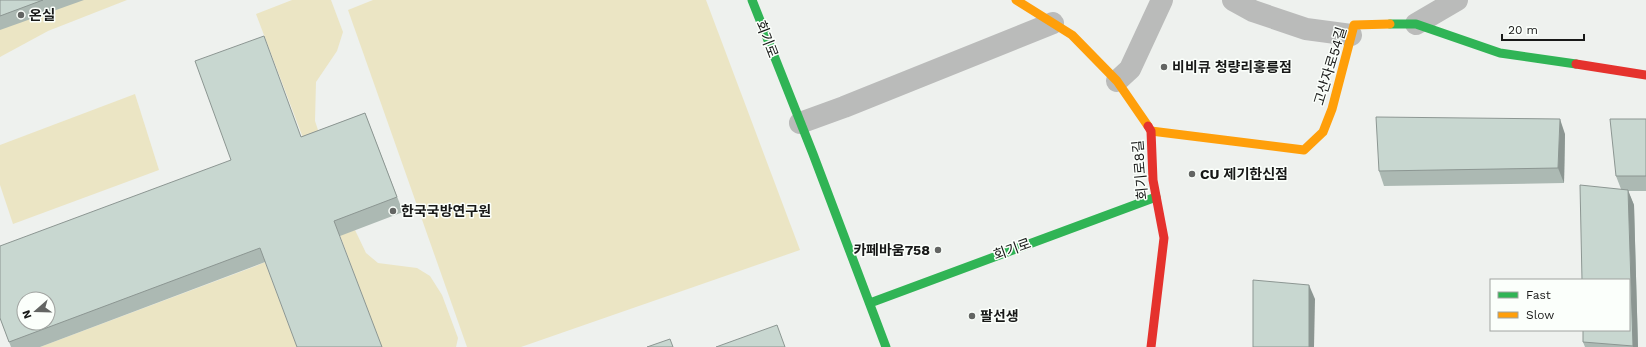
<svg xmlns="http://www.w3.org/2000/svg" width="1646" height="347" font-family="'Work Sans','Noto Sans KR',sans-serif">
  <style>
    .green { fill: #ebe5c4 }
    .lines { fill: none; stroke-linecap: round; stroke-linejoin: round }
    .street { stroke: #babbba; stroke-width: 22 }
    .fast { stroke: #30b455; stroke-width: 9 }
    .slow { stroke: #ff9f0a; stroke-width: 9 }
    .jam { stroke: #e5322d; stroke-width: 9 }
    .wall { fill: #acb9b3 }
    .shaded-wall { fill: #8c9692 }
    .building { fill: #c8d7d0; stroke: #8c9692; fill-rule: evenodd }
    .poi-dot { fill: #636563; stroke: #fbfffb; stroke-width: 1.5 }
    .labels { text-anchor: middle; stroke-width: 3; stroke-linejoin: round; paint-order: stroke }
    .poi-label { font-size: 14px; font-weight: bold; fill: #181918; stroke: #fbfffb; text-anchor: start }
    .street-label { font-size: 14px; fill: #181918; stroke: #fbfffb }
  </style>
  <rect width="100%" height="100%" fill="#eef1ee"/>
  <!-- green -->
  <g class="green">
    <path d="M0,0H127L48,31L0,57Z"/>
    <path d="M292,0H331L343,32L337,51L316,82L315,121L323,145L308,151L256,14Z"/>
    <path d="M373,0H706L800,250L521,347H467L348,10Z"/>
    <path d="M135,94L159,170L13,224L0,185V145Z"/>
    <path d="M355,230L366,253L378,263L417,268L430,276L442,295L458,338L456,347H381L340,235Z"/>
    <path d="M265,262L297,347H40L256,266Z"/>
  </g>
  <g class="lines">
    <!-- street -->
    <g class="street">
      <path d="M1233,0L1253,11L1306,29L1351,35"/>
      <path d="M1416,24L1457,0"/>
      <path d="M1117,81L1130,69L1162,0"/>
      <path d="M800,123L844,107L1053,23"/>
    </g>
    <!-- fast -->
    <g class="fast">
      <path d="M752,0L813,154L886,347"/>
      <path d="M1390,24H1416L1500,53L1576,64"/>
      <path d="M870,303L1156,197"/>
    </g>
    <!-- slow -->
    <g class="slow">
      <path d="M1016,0L1072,35L1117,81L1148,126"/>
      <path d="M1151,131L1304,150L1323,132L1332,109L1354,25L1390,24"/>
    </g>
    <!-- jam -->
    <g class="jam">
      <path d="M1576,64L1646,75"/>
      <path d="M1148,126L1151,131L1153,180L1164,238L1151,347"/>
    </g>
  </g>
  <!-- wall -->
  <g class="wall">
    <path d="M0,0H84L0,30Z"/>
    <path d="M365,113L403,212L340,236L265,262L40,347H11L0,318L301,137Z"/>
    <path d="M1646,119V191H1628L1634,205L1638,347H1585L1583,342L1621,189L1616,176Z"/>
    <path d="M1565,134L1564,183L1384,186L1379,171Z"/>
  </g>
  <!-- shaded-wall -->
  <g class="shaded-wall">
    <path d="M1560,119L1565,134L1564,183L1558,168Z"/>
    <path d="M1628,190L1634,205L1638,347H1633V346Z"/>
    <path d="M1309,285L1315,299L1314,347H1309Z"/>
  </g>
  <!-- building -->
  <g class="building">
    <path d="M0,0H43L0,16Z"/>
    <path d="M264,36L301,137L365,113L397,197L334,221L382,347H297L260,248L9,342L0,318V246L231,160L195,61ZM24,299H48V323H24Z"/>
    <path d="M1376,117L1560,119L1558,168L1379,171Z"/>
    <path d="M1610,119H1646V176H1616Z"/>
    <path d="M1580,185L1628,190L1633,346L1583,342V330H1629V280H1582Z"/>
    <path d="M1253,280L1309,285V347H1253Z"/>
    <path d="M777,325L785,347H716Z"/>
    <path d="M670,339L673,347H647Z"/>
  </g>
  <!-- markers -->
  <g class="poi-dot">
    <circle cx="21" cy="15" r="4"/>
    <circle cx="1164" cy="67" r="4"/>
    <circle cx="1192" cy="174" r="4"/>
    <circle cx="393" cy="211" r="4"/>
    <circle cx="938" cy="250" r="4"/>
    <circle cx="972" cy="316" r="4"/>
  </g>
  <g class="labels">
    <!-- poi labels -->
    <g class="poi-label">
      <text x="29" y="20">온실</text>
      <text x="1172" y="72">비비큐 청량리홍릉점</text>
      <text x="1200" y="179">CU 제기한신점</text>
      <text x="401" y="216">한국국방연구원</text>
      <text x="930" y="255" text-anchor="end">카페바움758</text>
      <text x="980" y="321">팔선생</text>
    </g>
    <!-- street labels -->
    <g class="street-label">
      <text transform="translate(767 39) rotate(69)" y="5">회기로</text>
      <text transform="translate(1330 66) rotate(-73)" y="5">고산자로54길</text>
      <text transform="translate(1140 170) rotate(-95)" y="5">회기로8길</text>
      <text transform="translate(1012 249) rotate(-20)" y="5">회기로</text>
    </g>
  </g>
  <!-- legend -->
  <rect x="1490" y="279" width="140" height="52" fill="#fbfffb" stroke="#a0a3a0"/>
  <rect x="1498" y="292" width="20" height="6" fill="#30b455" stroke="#a0a3a0"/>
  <text x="1526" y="299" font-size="12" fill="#181918">Fast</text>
  <rect x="1498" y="312" width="20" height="6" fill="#ff9f0a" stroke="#a0a3a0"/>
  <text x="1526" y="319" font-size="12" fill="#181918">Slow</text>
  <!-- north arrow -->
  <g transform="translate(36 311) rotate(250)"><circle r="19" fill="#fbfffb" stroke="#a0a3a0"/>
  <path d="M0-3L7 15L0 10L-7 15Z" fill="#636563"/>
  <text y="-6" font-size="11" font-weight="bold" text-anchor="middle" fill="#181918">N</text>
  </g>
  <!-- scale -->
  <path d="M1502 34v6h82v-6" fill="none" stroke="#181918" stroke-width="2"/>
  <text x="1508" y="34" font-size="12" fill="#181918" stroke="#fbfffb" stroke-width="3" paint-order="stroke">20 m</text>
</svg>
